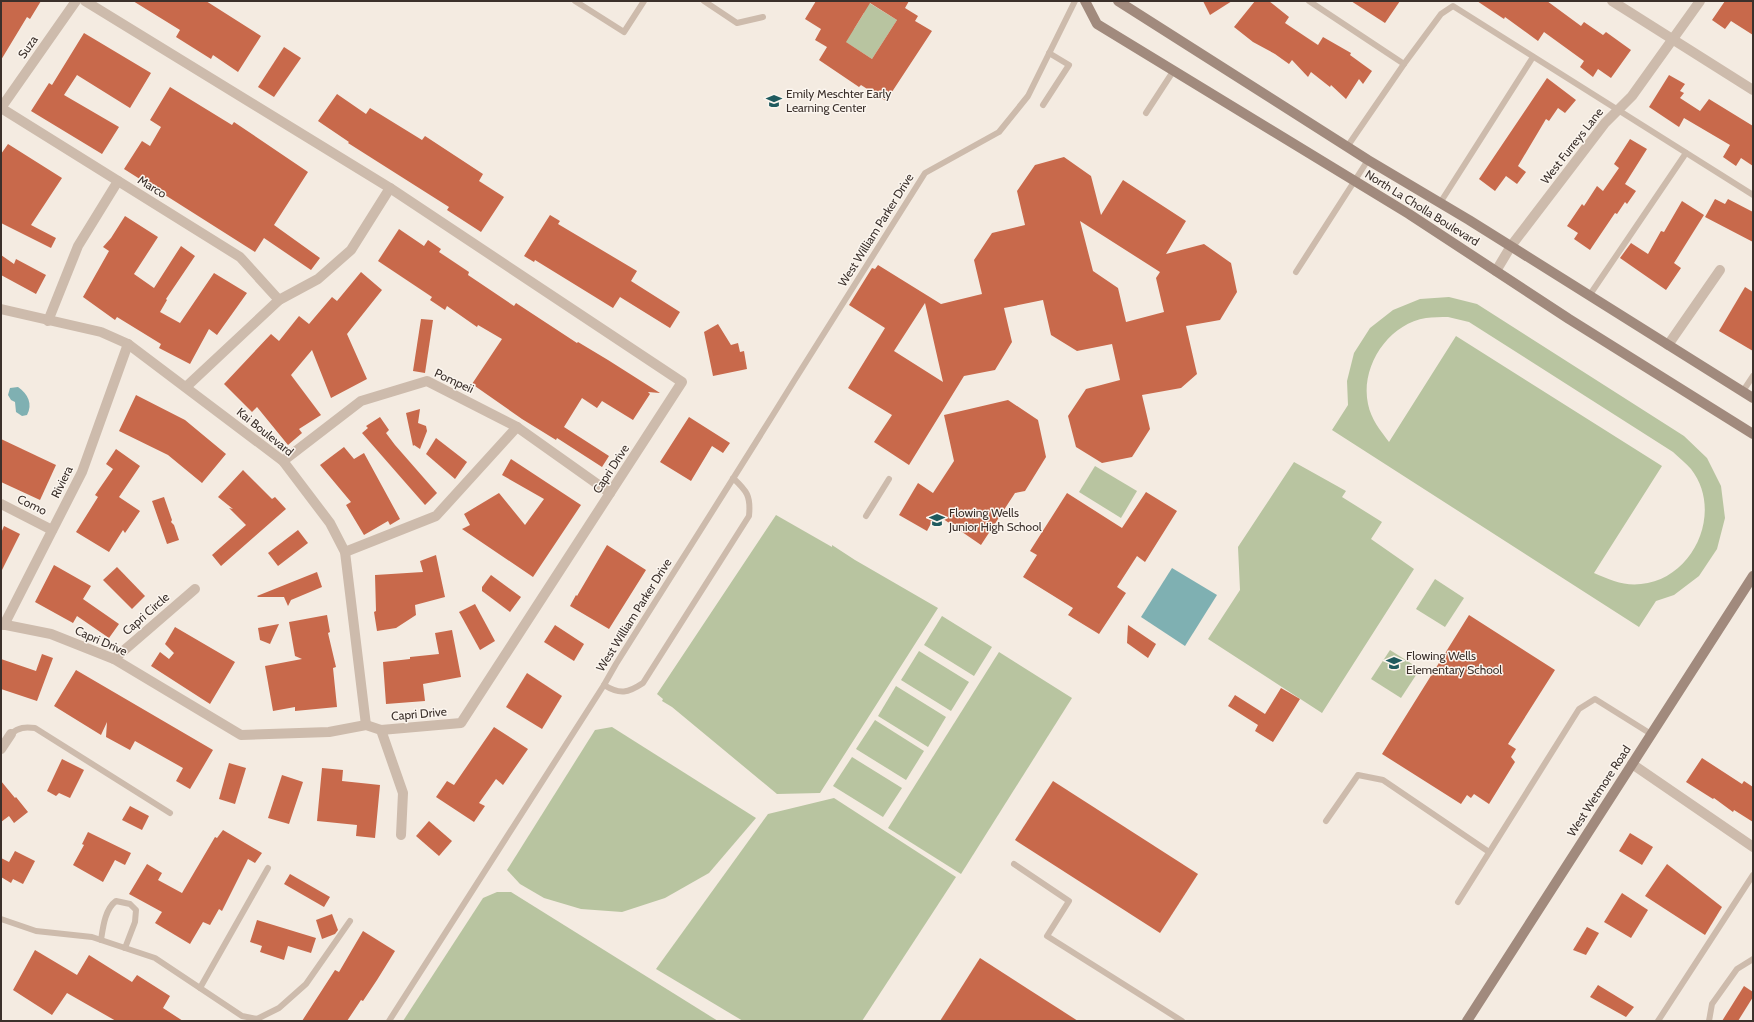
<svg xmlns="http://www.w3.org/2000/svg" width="1754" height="1022" font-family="Cabin,sans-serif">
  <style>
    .green { fill: #b8c4a0; fill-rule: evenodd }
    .water { fill: #7fb0b2 }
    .building { fill: #c8694b; fill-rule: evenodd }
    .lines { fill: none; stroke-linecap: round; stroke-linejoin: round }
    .lane { stroke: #cdbbac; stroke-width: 6 }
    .street { stroke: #cdbbac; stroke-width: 10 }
    .secondary { stroke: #a18a7d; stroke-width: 10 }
    .labels { text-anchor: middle; stroke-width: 3; stroke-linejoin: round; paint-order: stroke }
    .street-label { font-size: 12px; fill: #3b302b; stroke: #fbf5ee }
    .poi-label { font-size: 12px; fill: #3b302b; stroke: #fbf5ee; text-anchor: start }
  </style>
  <rect width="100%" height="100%" fill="#f4ebe1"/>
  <!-- green -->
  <g class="green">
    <path d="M866,1L897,20L872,59L835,35L854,29L864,13L854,7Z"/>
    <path d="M1449,297L1477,304L1684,436L1707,458L1721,486L1725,518L1717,549L1699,576L1674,595L1656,601L1639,627L1332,430L1348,405L1347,381L1354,353L1370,328L1393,310L1420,299ZM1448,317L1469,322L1673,452C1679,458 1686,463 1691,469C1724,511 1694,579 1641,584C1624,586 1610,580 1594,573L1662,466L1456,336L1389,442C1380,430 1371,419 1368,404C1360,367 1388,324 1426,318C1433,317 1441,317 1448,317Z"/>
    <path d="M1294,462L1346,491L1342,497L1382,522L1371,539L1414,569L1322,713L1208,639L1240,590L1238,547Z"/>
    <path d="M1095,466L1137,491L1121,518L1079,492Z"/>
    <path d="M776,515L832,547V545L855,560L938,608L820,793L777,794L672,707L662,701L663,699L657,694Z"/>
    <path d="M1435,579L1464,598L1445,627L1416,609Z"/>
    <path d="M942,616L992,647L974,676L924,645Z"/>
    <path d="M1390,650L1420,669L1401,698L1371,679Z"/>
    <path d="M919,651L969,682L951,711L901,680Z"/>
    <path d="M999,652L1072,698L961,874L888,828Z"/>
    <path d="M896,686L946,717L928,747L878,716Z"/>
    <path d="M875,720L924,751L906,780L856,749Z"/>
    <path d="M612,727L756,818L709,873L665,898L622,912L581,909L544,898L520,884L507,870L595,730Z"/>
    <path d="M852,757L902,788L883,817L833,786Z"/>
    <path d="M834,798L956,877L862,1021H743L656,969L768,814Z"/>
    <path d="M497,892H511L718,1021H403L483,898Z"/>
  </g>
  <!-- water -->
  <g class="water">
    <path d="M18,387C28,394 33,404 27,415L22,416L16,412L15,402L11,400L8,395L10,388Z"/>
    <path d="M1172,568L1217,595L1185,646L1141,617Z"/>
  </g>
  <!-- building -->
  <g class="building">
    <path d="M1,1H41L30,19L27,17L1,60Z"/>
    <path d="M133,1H206L261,36L238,72L213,55L211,59L176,37L180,30Z"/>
    <path d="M816,1H909L905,8L918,16L915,21L932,31L886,101L861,85L859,87L819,60L827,47L815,40L821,29L805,19ZM870,3L897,20L872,59L846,42Z"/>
    <path d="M1203,1H1232L1210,15Z"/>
    <path d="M1255,1H1269L1289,17L1285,23L1318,45L1323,37L1351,53L1350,55L1372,71L1363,84L1359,79L1346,99L1331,85L1330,87L1311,72L1308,77L1292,60L1289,64L1275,54L1253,42L1234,27Z"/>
    <path d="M1351,1H1400L1385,23Z"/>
    <path d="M1477,1H1547L1581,26L1584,22L1603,35L1606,32L1631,50L1611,78L1598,69L1593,77L1580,67L1584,61L1544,32L1538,41L1505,17L1504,19Z"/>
    <path d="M1725,1H1753V35L1731,21L1725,29L1712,20Z"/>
    <path d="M84,33L151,73L130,108L77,75L64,95L119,127L102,154L31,111L49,83L52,85Z"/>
    <path d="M284,47L301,58L274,97L258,87Z"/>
    <path d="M1669,75L1685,84L1680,91L1684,93L1680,98L1700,111L1709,99L1753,126V166L1741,158L1736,166L1723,157L1730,145L1684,118L1679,127L1649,107Z"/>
    <path d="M1547,78L1576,100L1565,113L1558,108L1549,121L1546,119L1518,166L1526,172L1517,184L1506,176L1495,191L1479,179Z"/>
    <path d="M170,87L232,125L234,122L308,172L274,225L320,258L311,270L264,238L255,252L124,169L142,141L150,146L161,127L150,120Z"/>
    <path d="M337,94L366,114L370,108L422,140L425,136L483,174L479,181L504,197L481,232L447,210L449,207L348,143L349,142L318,121Z"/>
    <path d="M1630,139L1647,149L1625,184L1636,191L1627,204L1625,202L1617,214L1615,213L1590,250L1574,239L1578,233L1567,226L1582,204L1584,206L1597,186L1603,191L1619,168L1614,164Z"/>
    <path d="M8,144L62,178L31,225L56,238L51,248L1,223V154Z"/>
    <path d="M1064,157L1091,176L1101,215L1123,180L1186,221L1166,254L1204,244L1231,263L1237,292L1220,320L1186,326L1197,374L1181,388L1142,395L1150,429L1132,457L1102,463L1076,447L1068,416L1086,389L1120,380L1112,344L1077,351L1051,335L1043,300L1004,308L1012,342L995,370L964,376L909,465L874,442L892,415L848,388L885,328L849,305L872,268L875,269L878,265L941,304L982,294L974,260L992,233L1025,225L1017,191L1035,165ZM1080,221L1160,272L1156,278L1164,312L1126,322L1118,288L1093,271ZM925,303L943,382L894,351Z"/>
    <path d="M1715,199L1725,204L1728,199L1753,212V242L1705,217Z"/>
    <path d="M1682,201L1704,215L1674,263L1681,268L1666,290L1620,258L1631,243L1648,254L1661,231L1664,232Z"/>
    <path d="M550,215L560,221L558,224L637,271L631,281L680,312L670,328L620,297L613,308L535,260L534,262L524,256Z"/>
    <path d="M125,216L158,237L134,274L154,288L181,246L195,256L166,299L167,300L160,312L180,323L214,273L247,293L217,335L209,329L190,364L159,348L161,344L117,317L115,320L83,297L109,251L103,247L111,238Z"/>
    <path d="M399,229L424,246L428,240L441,249L439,252L469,272L468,275L514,306L516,303L577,343L578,342L608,360L660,393L648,392L650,394L633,420L602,401L597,408L582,398L564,427L609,456L602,467L557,438L556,440L522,419L472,384L502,339L478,325L477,327L447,306L445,310L430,300L432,297L378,261Z"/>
    <path d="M1,255L14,264L16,259L46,275L36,294L1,275Z"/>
    <path d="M361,272L382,290L347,334L367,379L331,398L312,350L291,375L321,415L299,429L302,433L288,445L257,407L252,412L224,384L271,334L279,341L299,316L309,324L332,297L337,301Z"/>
    <path d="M1745,287L1753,292V351L1719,331Z"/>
    <path d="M421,319L433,320L425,373L413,371Z"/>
    <path d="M718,324L731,345L738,343L740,352L744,351L747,369L713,376L704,332Z"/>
    <path d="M136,395L185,420L226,454L202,483L168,455L119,431Z"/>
    <path d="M1008,400L1038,420L1046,457L1025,491L1015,493L981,545L936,514L927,531L899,515L918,483L933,493L954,461L944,415Z"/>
    <path d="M420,409L418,423L426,426L427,431L420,449L414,445L413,446L406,413Z"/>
    <path d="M380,417L389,430L386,433L395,445L437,493L425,505L362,433L368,428L366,426Z"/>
    <path d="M689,417L730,443L723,453L712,446L691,481L660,462Z"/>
    <path d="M436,438L467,462L455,479L426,454Z"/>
    <path d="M1,439L56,465L40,500L1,482Z"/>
    <path d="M344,447L354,459L364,453L400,519L390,525L388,521L364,535L346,505L351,502L320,465Z"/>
    <path d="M116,449L140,466L119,497L140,511L125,533L123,530L109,552L76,532L98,497L95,495L113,469L106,464Z"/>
    <path d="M511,459L581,505L533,577L462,529L470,525L464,514L499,493L525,525L544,499L502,475Z"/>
    <path d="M243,470L272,499L275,497L286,509L221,566L212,555L246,525L229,508L233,509L218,497Z"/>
    <path d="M1146,492L1177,511L1145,562L1137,556L1117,587L1126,593L1099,634L1068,615L1073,608L1023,577L1037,555L1030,551L1067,493L1122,528Z"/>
    <path d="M164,497L172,520L171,522L174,525L179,540L167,544L152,501Z"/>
    <path d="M4,526L20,534L1,572V533Z"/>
    <path d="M298,530L308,543L278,566L268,553Z"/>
    <path d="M607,545L646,570L609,629L570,606L576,595L577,596Z"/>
    <path d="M436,555L445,597L415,605L416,615L396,628L377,631L374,612L376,611L375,575L423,572L420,561Z"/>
    <path d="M54,565L91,586L83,599L119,624L109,638L77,616L73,623L35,602Z"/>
    <path d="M117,567L145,596L132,609L103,580Z"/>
    <path d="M317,572L322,587L291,600L288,606L284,597H258L257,596Z"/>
    <path d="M491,575L521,597L510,612L482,591V587Z"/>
    <path d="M475,604L495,641L480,650L459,612Z"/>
    <path d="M327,615L330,632L328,633L336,667L333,668L337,707L295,711V707L273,711L265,666L302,659L295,656L289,622Z"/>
    <path d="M1469,615L1555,670L1508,744L1516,749L1511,757L1515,762L1489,804L1474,794L1471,798L1467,795L1461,804L1382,754Z"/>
    <path d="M279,624L270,644L260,640L258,628Z"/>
    <path d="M555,625L584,644L574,661L544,642Z"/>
    <path d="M1128,625L1156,644L1148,658L1127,643Z"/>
    <path d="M175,627L235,662L210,704L151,666L160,652L169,659L174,653L165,644Z"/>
    <path d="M452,630L461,677L423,684L425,701L386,704L383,662L410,659V657L439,654L435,633Z"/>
    <path d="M42,654L53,658L37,701L1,689V659L36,671Z"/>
    <path d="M76,670L213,750L190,789L176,781L183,768L135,741L130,750L106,737L107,722L101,735L54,706Z"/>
    <path d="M527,673L562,696L542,729L506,707Z"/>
    <path d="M1281,688L1300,699L1273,742L1255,731L1258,725L1228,706L1235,695L1265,714Z"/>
    <path d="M494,727L528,749L503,785L496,779L479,803L485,806L474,822L436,797L447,781L454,785Z"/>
    <path d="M1702,758L1742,784L1744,781L1753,787V822L1734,810L1733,812L1714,798L1713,799L1686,782Z"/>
    <path d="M62,759L84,770L70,798L59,793L56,796L47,791Z"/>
    <path d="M229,763L246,768L235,804L219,799Z"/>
    <path d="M322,768L343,770L342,781L380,785L375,838L356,836L357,825L317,821Z"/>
    <path d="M282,775L303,782L289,824L268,818Z"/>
    <path d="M1,781L15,798L16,797L28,812L14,823L9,816L1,822Z"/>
    <path d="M1053,781L1198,874L1160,933L1015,840Z"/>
    <path d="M130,806L149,816L142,830L122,820Z"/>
    <path d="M429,821L452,841L439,856L416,836Z"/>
    <path d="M223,830L262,853L255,863L248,859L222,911L219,909L210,925L203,922L190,944L155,923L162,912L129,894L147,864L162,873L158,880L182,893L215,837L217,838Z"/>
    <path d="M88,832L131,853L125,865L115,860L103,882L73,865L84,845L82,844Z"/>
    <path d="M1630,833L1653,847L1642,865L1619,851Z"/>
    <path d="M15,851L35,861L23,884L13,879L11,883L1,877V858L9,862Z"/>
    <path d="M1667,864L1722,907L1705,935L1645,896Z"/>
    <path d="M290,874L330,897L324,907L284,884Z"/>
    <path d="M1622,893L1648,910L1631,938L1604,922Z"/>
    <path d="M332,914L338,930L335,934L322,939L316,920Z"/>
    <path d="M257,920L316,938L311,953L288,946L284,960L260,952L262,946L250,942Z"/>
    <path d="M1587,927L1599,933L1586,955L1573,950Z"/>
    <path d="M363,931L395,951L377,980L363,1001L361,1000L347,1021H302L335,970L339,972Z"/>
    <path d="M35,950L77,975L89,955L132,982L137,975L170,996L163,1008L183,1021H116L67,993L52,1015L13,990Z"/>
    <path d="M980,958L1078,1021H940Z"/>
    <path d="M1598,985L1634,1007L1626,1017L1590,997Z"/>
    <path d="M1744,986L1753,992V997L1738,1021H1722Z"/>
  </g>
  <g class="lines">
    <!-- lane -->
    <g class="lane">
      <path d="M575,1L624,32L644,1"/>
      <path d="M704,1L737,23L763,17"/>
      <path d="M1309,1L1404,64L1347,147"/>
      <path d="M1404,64L1441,14L1453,6L1753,195"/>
      <path d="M1043,105L1069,65L1049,53"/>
      <path d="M1146,113L1174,70"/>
      <path d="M1440,203L1533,57"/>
      <path d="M1296,272L1368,160"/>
      <path d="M1589,296L1686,153"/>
      <path d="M1743,391L1753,376"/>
      <path d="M733,478C747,491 751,496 749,516L643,683C628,693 620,695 604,685L616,664C675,570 736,475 794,381L925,173L999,132L1028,96L1075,1"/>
      <path d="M866,516L889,479"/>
      <path d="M11,734C19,727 25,727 35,728L170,813"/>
      <path d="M1326,821L1358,775L1383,780L1489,852"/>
      <path d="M1014,864L1069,901L1047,936L1182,1021"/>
      <path d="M1458,902L1579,709L1595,699L1651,734"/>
      <path d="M1,919L36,931L92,937L155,958L242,1016L257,1019L279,1008L306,984L350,921"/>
      <path d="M101,940C103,927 105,909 116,901L130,904L136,910L135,922L125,948"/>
      <path d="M200,988L268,868"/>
      <path d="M389,1021L604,685"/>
      <path d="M1658,1021L1753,875"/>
      <path d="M1709,1021L1712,1004L1737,969L1753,959"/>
    </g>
    <!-- street -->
    <g class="street">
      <path d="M1612,1L1753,90"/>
      <path d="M1,108L240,257L279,300"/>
      <path d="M1,108L76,1"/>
      <path d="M1496,271L1511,246L1605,123L1632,96L1700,1"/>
      <path d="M1,309L101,332L128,344L283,461L330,523L345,552L366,725"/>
      <path d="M48,321L78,246L118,181"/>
      <path d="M1668,345L1720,270"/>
      <path d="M186,387L279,300L318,279L351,250L390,188"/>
      <path d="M283,461L361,401L427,381L517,427L610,493"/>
      <path d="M1,504L52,530"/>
      <path d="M345,552L436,516L517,427"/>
      <path d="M1,624L51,634L114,659L241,735L329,732L366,725L381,730L461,723L682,382L390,188L85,1"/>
      <path d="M4,625L82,472L128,344"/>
      <path d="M114,659L195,589"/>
      <path d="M381,730L403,793L401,835"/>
      <path d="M1,749L11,734"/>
      <path d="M1632,764L1753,847"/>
    </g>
    <!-- secondary -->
    <g class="secondary">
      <path d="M1085,1L1097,24L1409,214L1569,319L1753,434"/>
      <path d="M1118,1L1368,160L1469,220L1753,398"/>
      <path d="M1467,1021L1753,576"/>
    </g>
  </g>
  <!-- icons -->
  <defs>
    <symbol id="school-bare" viewBox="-9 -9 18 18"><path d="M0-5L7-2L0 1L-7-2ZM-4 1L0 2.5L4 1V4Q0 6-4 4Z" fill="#1f5a5e" stroke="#fbf5ee" stroke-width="2.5" paint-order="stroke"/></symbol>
  </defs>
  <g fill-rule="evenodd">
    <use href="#school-bare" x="763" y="90" width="22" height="22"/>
    <use href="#school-bare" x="926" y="509" width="22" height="22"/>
    <use href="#school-bare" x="1383" y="652" width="22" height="22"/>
  </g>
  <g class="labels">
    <!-- street labels -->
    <g class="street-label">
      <text transform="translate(28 47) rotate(-55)" y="4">Suza</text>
      <text transform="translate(1572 146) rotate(-52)" y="4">West Furreys Lane</text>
      <text transform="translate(152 187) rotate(32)" y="4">Marco</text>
      <text transform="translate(1422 208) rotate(32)" y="4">North La Cholla Boulevard</text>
      <text transform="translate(876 230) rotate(-58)" y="4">West William Parker Drive</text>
      <text transform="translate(454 381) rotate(25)" y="4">Pompeii</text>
      <text transform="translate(265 432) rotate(39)" y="4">Kai Boulevard</text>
      <text transform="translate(611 469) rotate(-57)" y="4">Capri Drive</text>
      <text transform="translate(62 482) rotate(-64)" y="4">Riviera</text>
      <text transform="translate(32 505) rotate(26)" y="4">Como</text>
      <text transform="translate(146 614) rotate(-41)" y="4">Capri Circle</text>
      <text transform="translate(634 615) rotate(-58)" y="4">West William Parker Drive</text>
      <text transform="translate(101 641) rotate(24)" y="4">Capri Drive</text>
      <text transform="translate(419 714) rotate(-5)" y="4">Capri Drive</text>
      <text transform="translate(1599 791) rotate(-57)" y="4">West Wetmore Road</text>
    </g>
    <!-- poi labels -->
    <g class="poi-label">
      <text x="786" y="98">Emily Meschter Early<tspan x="786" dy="14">Learning Center</tspan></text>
      <text x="949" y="517">Flowing Wells<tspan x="949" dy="14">Junior High School</tspan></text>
      <text x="1406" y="660">Flowing Wells<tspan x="1406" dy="14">Elementary School</tspan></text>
    </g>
  </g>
  <!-- border -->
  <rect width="1754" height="1022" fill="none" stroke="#3b302b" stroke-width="4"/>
</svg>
